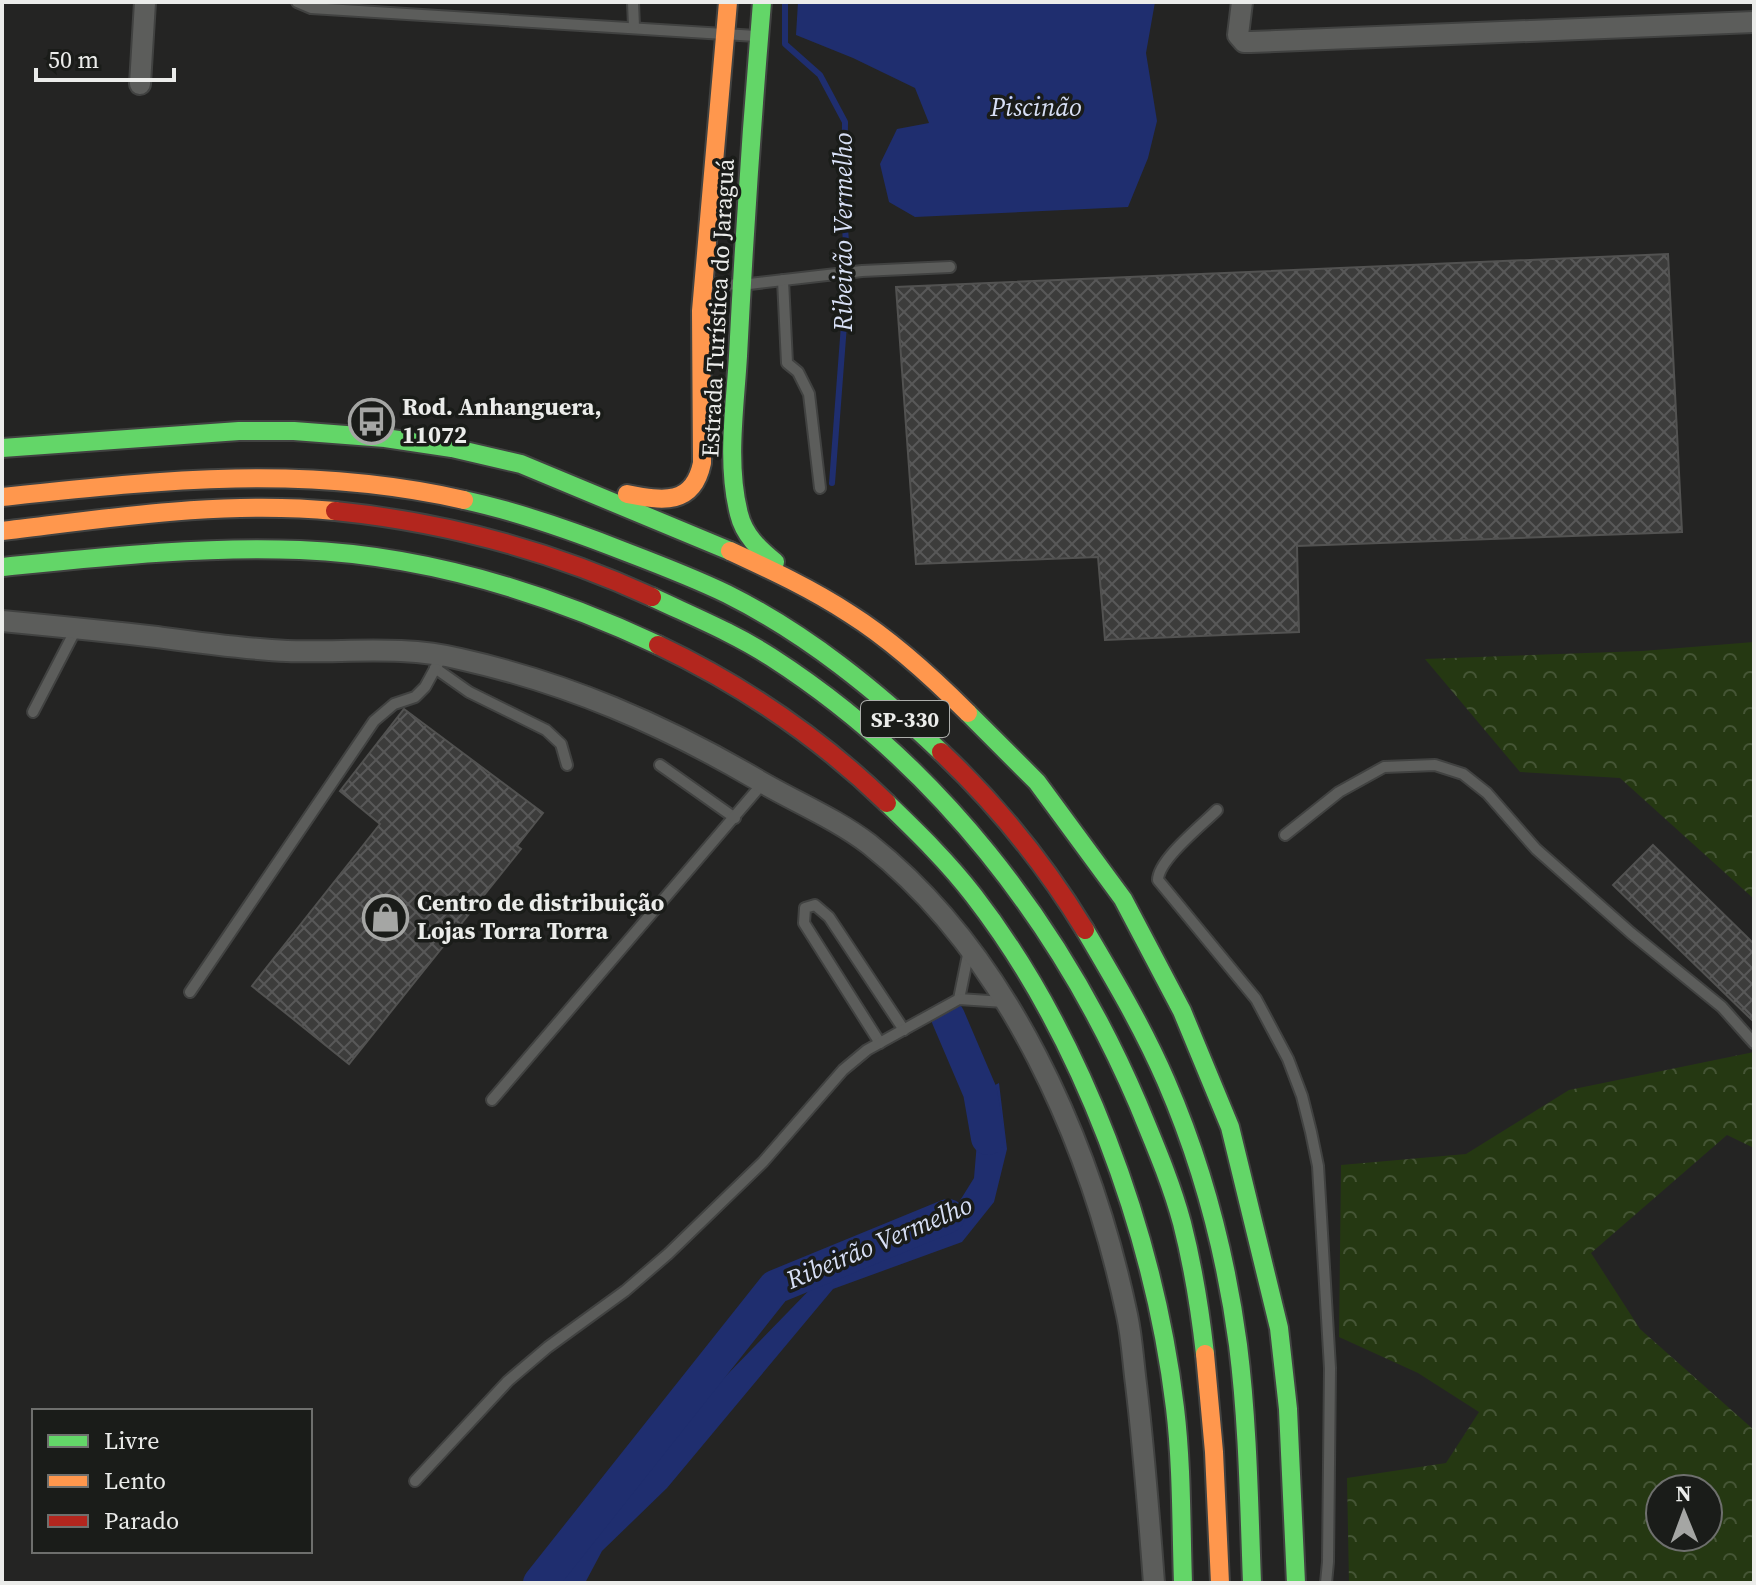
<svg xmlns="http://www.w3.org/2000/svg" width="1756" height="1585" font-family="'Source Serif 4',serif">
  <style>
    .forest { fill: url(#forest-crowns); fill-rule: evenodd }
    .water { fill: #1f2e6f }
    .lines { fill: none; stroke-linecap: round; stroke-linejoin: round }
    .stream { stroke: #1f2e6f; stroke-width: 6 }
    .river { stroke: #1f2e6f; stroke-width: 34 }
    .building { fill: url(#building-cross-hatch); stroke: #525251; stroke-width: 2 }
    .lane-casing { stroke: #414241; stroke-width: 14 }
    .street-casing { stroke: #414241; stroke-width: 24 }
    .fast-casing { stroke: #414241; stroke-width: 22 }
    .slow-casing { stroke: #414241; stroke-width: 22 }
    .jam-casing { stroke: #414241; stroke-width: 22 }
    .lane { stroke: #5c5d5b; stroke-width: 10 }
    .street { stroke: #5c5d5b; stroke-width: 20 }
    .fast { stroke: #63d668; stroke-width: 18 }
    .slow { stroke: #ff974d; stroke-width: 18 }
    .jam { stroke: #b3261e; stroke-width: 18 }
    .labels { text-anchor: middle; stroke-width: 7; stroke-linejoin: round; paint-order: stroke }
    .shield { fill: #1a1c19; stroke: #acaeab; stroke-width: 2 }
    .shield-label { font-size: 22px; font-weight: bold; fill: #ebecea }
    .street-label { font-size: 24px; fill: #ebecea; stroke: #1a1c19 }
    .poi-label { font-size: 24px; font-weight: bold; fill: #ebecea; stroke: #1a1c19; text-anchor: start }
    .water-label { font-size: 26px; font-style: italic; fill: #d7dff5; stroke: #1a1c19 }
  </style>
  <defs>
    <pattern id="forest-crowns" width="20" height="18" patternUnits="userSpaceOnUse" patternTransform="scale(2)"><rect width="20" height="18" fill="#253812"/><path d="M2 6a3 3 0 1 1 6 0M12 15a3 3 0 1 1 6 0" fill="none" stroke="#455535"/></pattern>
    <pattern id="building-cross-hatch" width="8" height="8" patternUnits="userSpaceOnUse" patternTransform="scale(2)"><rect width="8" height="8" fill="#3c3c3b"/><path d="M0 0l8 8M0 8l8-8" fill="none" stroke="#585858"/></pattern>
  </defs>
  <rect width="100%" height="100%" fill="#242423"/>
  <!-- forest -->
  <g class="forest">
    <path d="M1754,642V899L1620,778L1520,772L1425,659L1642,651Z"/>
    <path d="M1754,1052V1148L1727,1135L1591,1253L1640,1329L1754,1430V1583H1349L1347,1478L1446,1463L1479,1412L1418,1373L1339,1337L1341,1165L1466,1154L1569,1090ZM1660,1489H1708V1537H1660Z"/>
  </g>
  <!-- water -->
  <g class="water">
    <path d="M798,2H1155L1146,53L1157,121L1148,158L1128,207L915,217L889,202L880,164L897,129L929,123L915,88L853,58L796,35Z"/>
    <path d="M999,1083L1007,1149L994,1202L962,1242L833,1289L667,1488L602,1551L585,1583H531L542,1565L823,1276L956,1207L974,1178L977,1142L968,1099Z"/>
  </g>
  <g class="lines">
    <!-- stream -->
    <path class="stream" d="M785,2V44L820,75L845,122L844,213L848,272L832,483"/>
    <!-- river -->
    <g class="river">
      <path d="M948,1017L980,1092L988,1138"/>
      <path d="M540,1583L775,1287L948,1216"/>
    </g>
  </g>
  <!-- building -->
  <g class="building">
    <path d="M1668,254L1682,532L1297,546L1299,632L1105,640L1098,557L916,564L896,287Z"/>
    <path d="M404,709L543,813L517,846L521,849L349,1064L252,986L380,824L340,791Z"/>
    <path d="M1653,845L1754,944V1022L1613,885Z"/>
  </g>
  <g class="lines">
    <defs>
      <g id="lane">
        <path d="M297,2L311,8L756,36"/>
        <path d="M633,2L634,27"/>
        <path d="M783,280L787,363L798,372L809,394L820,488"/>
        <path d="M705,283L741,285L862,271L950,267"/>
        <path d="M435,668L469,692L546,730L561,744L567,765"/>
        <path d="M33,712L76,629"/>
        <path d="M660,765L735,818"/>
        <path d="M1217,810C1202,825 1158,860 1158,880L1256,999L1288,1059L1302,1096L1311,1132L1318,1166L1330,1368L1328,1562L1326,1583"/>
        <path d="M1285,835L1339,792L1384,767L1435,765L1463,774L1487,793L1536,849L1631,933L1722,1007L1754,1043"/>
        <path d="M190,992L374,721L394,704L415,697L425,687L442,656"/>
        <path d="M959,999L969,950"/>
        <path d="M880,1043L804,923L805,908L815,905L829,917L904,1030"/>
        <path d="M492,1100L763,783"/>
        <path d="M415,1481L508,1381L548,1347L625,1291L668,1254L763,1162L843,1070L867,1050L959,999L1004,1002"/>
      </g>
      <g id="street">
        <path d="M1242,2L1238,35L1244,42H1251L1754,22"/>
        <path d="M140,84L145,2"/>
        <path d="M2,621C54,626 106,631 157,637C201,643 244,649 287,651C345,653 403,645 460,659C567,683 662,724 756,779C793,801 835,818 869,844C1009,955 1091,1144 1127,1315C1132,1338 1133,1361 1136,1384C1144,1450 1149,1516 1154,1583"/>
      </g>
      <g id="fast">
        <path d="M762,2C752,120 744,238 738,356C735,408 726,463 739,514C744,535 759,549 775,562"/>
        <path d="M2,448L239,431H294L385,438L452,448L521,464L730,551"/>
        <path d="M464,500C519,512 573,531 626,552C660,565 694,578 727,594C807,634 877,691 941,752"/>
        <path d="M2,567C101,557 201,546 300,550C424,555 547,593 658,645"/>
        <path d="M652,597C692,616 734,633 771,657C937,764 1061,924 1138,1104C1154,1143 1171,1182 1182,1223C1193,1266 1200,1310 1205,1354"/>
        <path d="M968,713L1037,782L1123,899L1182,1011L1230,1127L1279,1328L1288,1409L1296,1583"/>
        <path d="M887,803C918,833 948,862 974,896C1082,1036 1154,1233 1175,1408C1182,1466 1181,1525 1183,1583"/>
        <path d="M1085,930C1114,979 1143,1028 1166,1081C1202,1164 1226,1256 1238,1345C1248,1424 1249,1504 1252,1583"/>
      </g>
      <g id="slow">
        <path d="M627,494C663,501 693,506 702,463L701,311L728,2"/>
        <path d="M2,497C161,480 305,464 464,500"/>
        <path d="M2,531C111,518 224,500 335,511"/>
        <path d="M730,551C771,570 812,589 850,614C893,641 932,677 968,713"/>
        <path d="M1205,1354L1214,1452L1220,1583"/>
      </g>
      <g id="jam">
        <path d="M335,511C444,522 552,551 652,597"/>
        <path d="M658,645C742,685 821,739 887,803"/>
        <path d="M941,752C996,804 1046,866 1085,930"/>
      </g>
    </defs>
    <!-- lane casing -->
    <use href="#lane" class="lane-casing"/>
    <!-- street casing -->
    <use href="#street" class="street-casing"/>
    <!-- fast casing -->
    <use href="#fast" class="fast-casing"/>
    <!-- slow casing -->
    <use href="#slow" class="slow-casing"/>
    <!-- jam casing -->
    <use href="#jam" class="jam-casing"/>
    <!-- lane -->
    <use href="#lane" class="lane"/>
    <!-- street -->
    <use href="#street" class="street"/>
    <!-- fast -->
    <use href="#fast" class="fast"/>
    <!-- slow -->
    <use href="#slow" class="slow"/>
    <!-- jam -->
    <use href="#jam" class="jam"/>
  </g>
  <!-- icons -->
  <defs>
    <symbol id="bus-ring" viewBox="-11 -11 22 22"><circle r="9.5" fill="#1a1c19" stroke="#a5a6a4" stroke-width="1.5"/><path d="M-5-6H5V4H4V6H2V4H-2V6H-4V4H-5ZM-3.5-4V0h7V-4ZM-3.5 1.2v1.5H-2V1.2ZM2 1.2v1.5H3.5V1.2Z" fill="#a5a6a4"/></symbol>
    <symbol id="shop-ring" viewBox="-11 -11 22 22"><circle r="9.5" fill="#1a1c19" stroke="#a5a6a4" stroke-width="1.5"/><path d="M-5-2.5h2.3a2.7 3.5 0 0 1 5.4 0H5L5.5 6h-11ZM-1.5-2.5h3a1.5 2.3 0 0 0-3 0Z" fill="#a5a6a4"/></symbol>
  </defs>
  <g fill-rule="evenodd">
    <use href="#bus-ring" x="346" y="396" width="51" height="51"/>
    <use href="#shop-ring" x="360" y="892" width="51" height="51"/>
  </g>
  <g class="labels">
    <!-- shield labels -->
    <rect class="shield" x="861" y="701" width="88" height="36" rx="6"/>
    <g class="shield-label">
      <text x="905" y="727">SP-330</text>
    </g>
    <!-- street labels -->
    <g class="street-label">
      <text transform="translate(718 308) rotate(-87)" y="8">Estrada Turística do Jaraguá</text>
    </g>
    <!-- poi labels -->
    <g class="poi-label">
      <text x="402" y="415">Rod. Anhanguera,<tspan x="402" dy="28">11072</tspan></text>
      <text x="417" y="911">Centro de distribuição<tspan x="417" dy="28">Lojas Torra Torra</tspan></text>
    </g>
    <!-- water labels -->
    <g class="water-label">
      <text x="1036" y="116">Piscinão</text>
      <text transform="translate(843 232) rotate(-90)" y="9">Ribeirão Vermelho</text>
      <text transform="translate(879 1242) rotate(-23)" y="9">Ribeirão Vermelho</text>
    </g>
  </g>
  <!-- border -->
  <rect width="1756" height="1585" fill="none" stroke="#ebecea" stroke-width="8"/>
  <!-- legend -->
  <rect x="32" y="1409" width="280" height="144" fill="#1a1c19" stroke="#6e6f6d" stroke-width="2"/>
  <rect x="48" y="1435" width="40" height="12" fill="#63d668" stroke="#6e6f6d" stroke-width="2"/>
  <text x="104" y="1449" font-size="24" fill="#ebecea">Livre</text>
  <rect x="48" y="1475" width="40" height="12" fill="#ff974d" stroke="#6e6f6d" stroke-width="2"/>
  <text x="104" y="1489" font-size="24" fill="#ebecea">Lento</text>
  <rect x="48" y="1515" width="40" height="12" fill="#b3261e" stroke="#6e6f6d" stroke-width="2"/>
  <text x="104" y="1529" font-size="24" fill="#ebecea">Parado</text>
  <!-- north arrow -->
  <g transform="translate(1684 1513) rotate(359)"><circle r="38" fill="#1a1c19" stroke="#6e6f6d" stroke-width="2"/>
  <path d="M0-6L14 30L0 20L-14 30Z" fill="#a5a6a4"/>
  <text y="-12" font-size="22" font-weight="bold" text-anchor="middle" fill="#ebecea">N</text>
  </g>
  <!-- scale -->
  <path d="M36 68v12h138v-12" fill="none" stroke="#ebecea" stroke-width="4"/>
  <text x="48" y="68" font-size="24" fill="#ebecea" stroke="#1a1c19" stroke-width="6" paint-order="stroke">50 m</text>
</svg>
